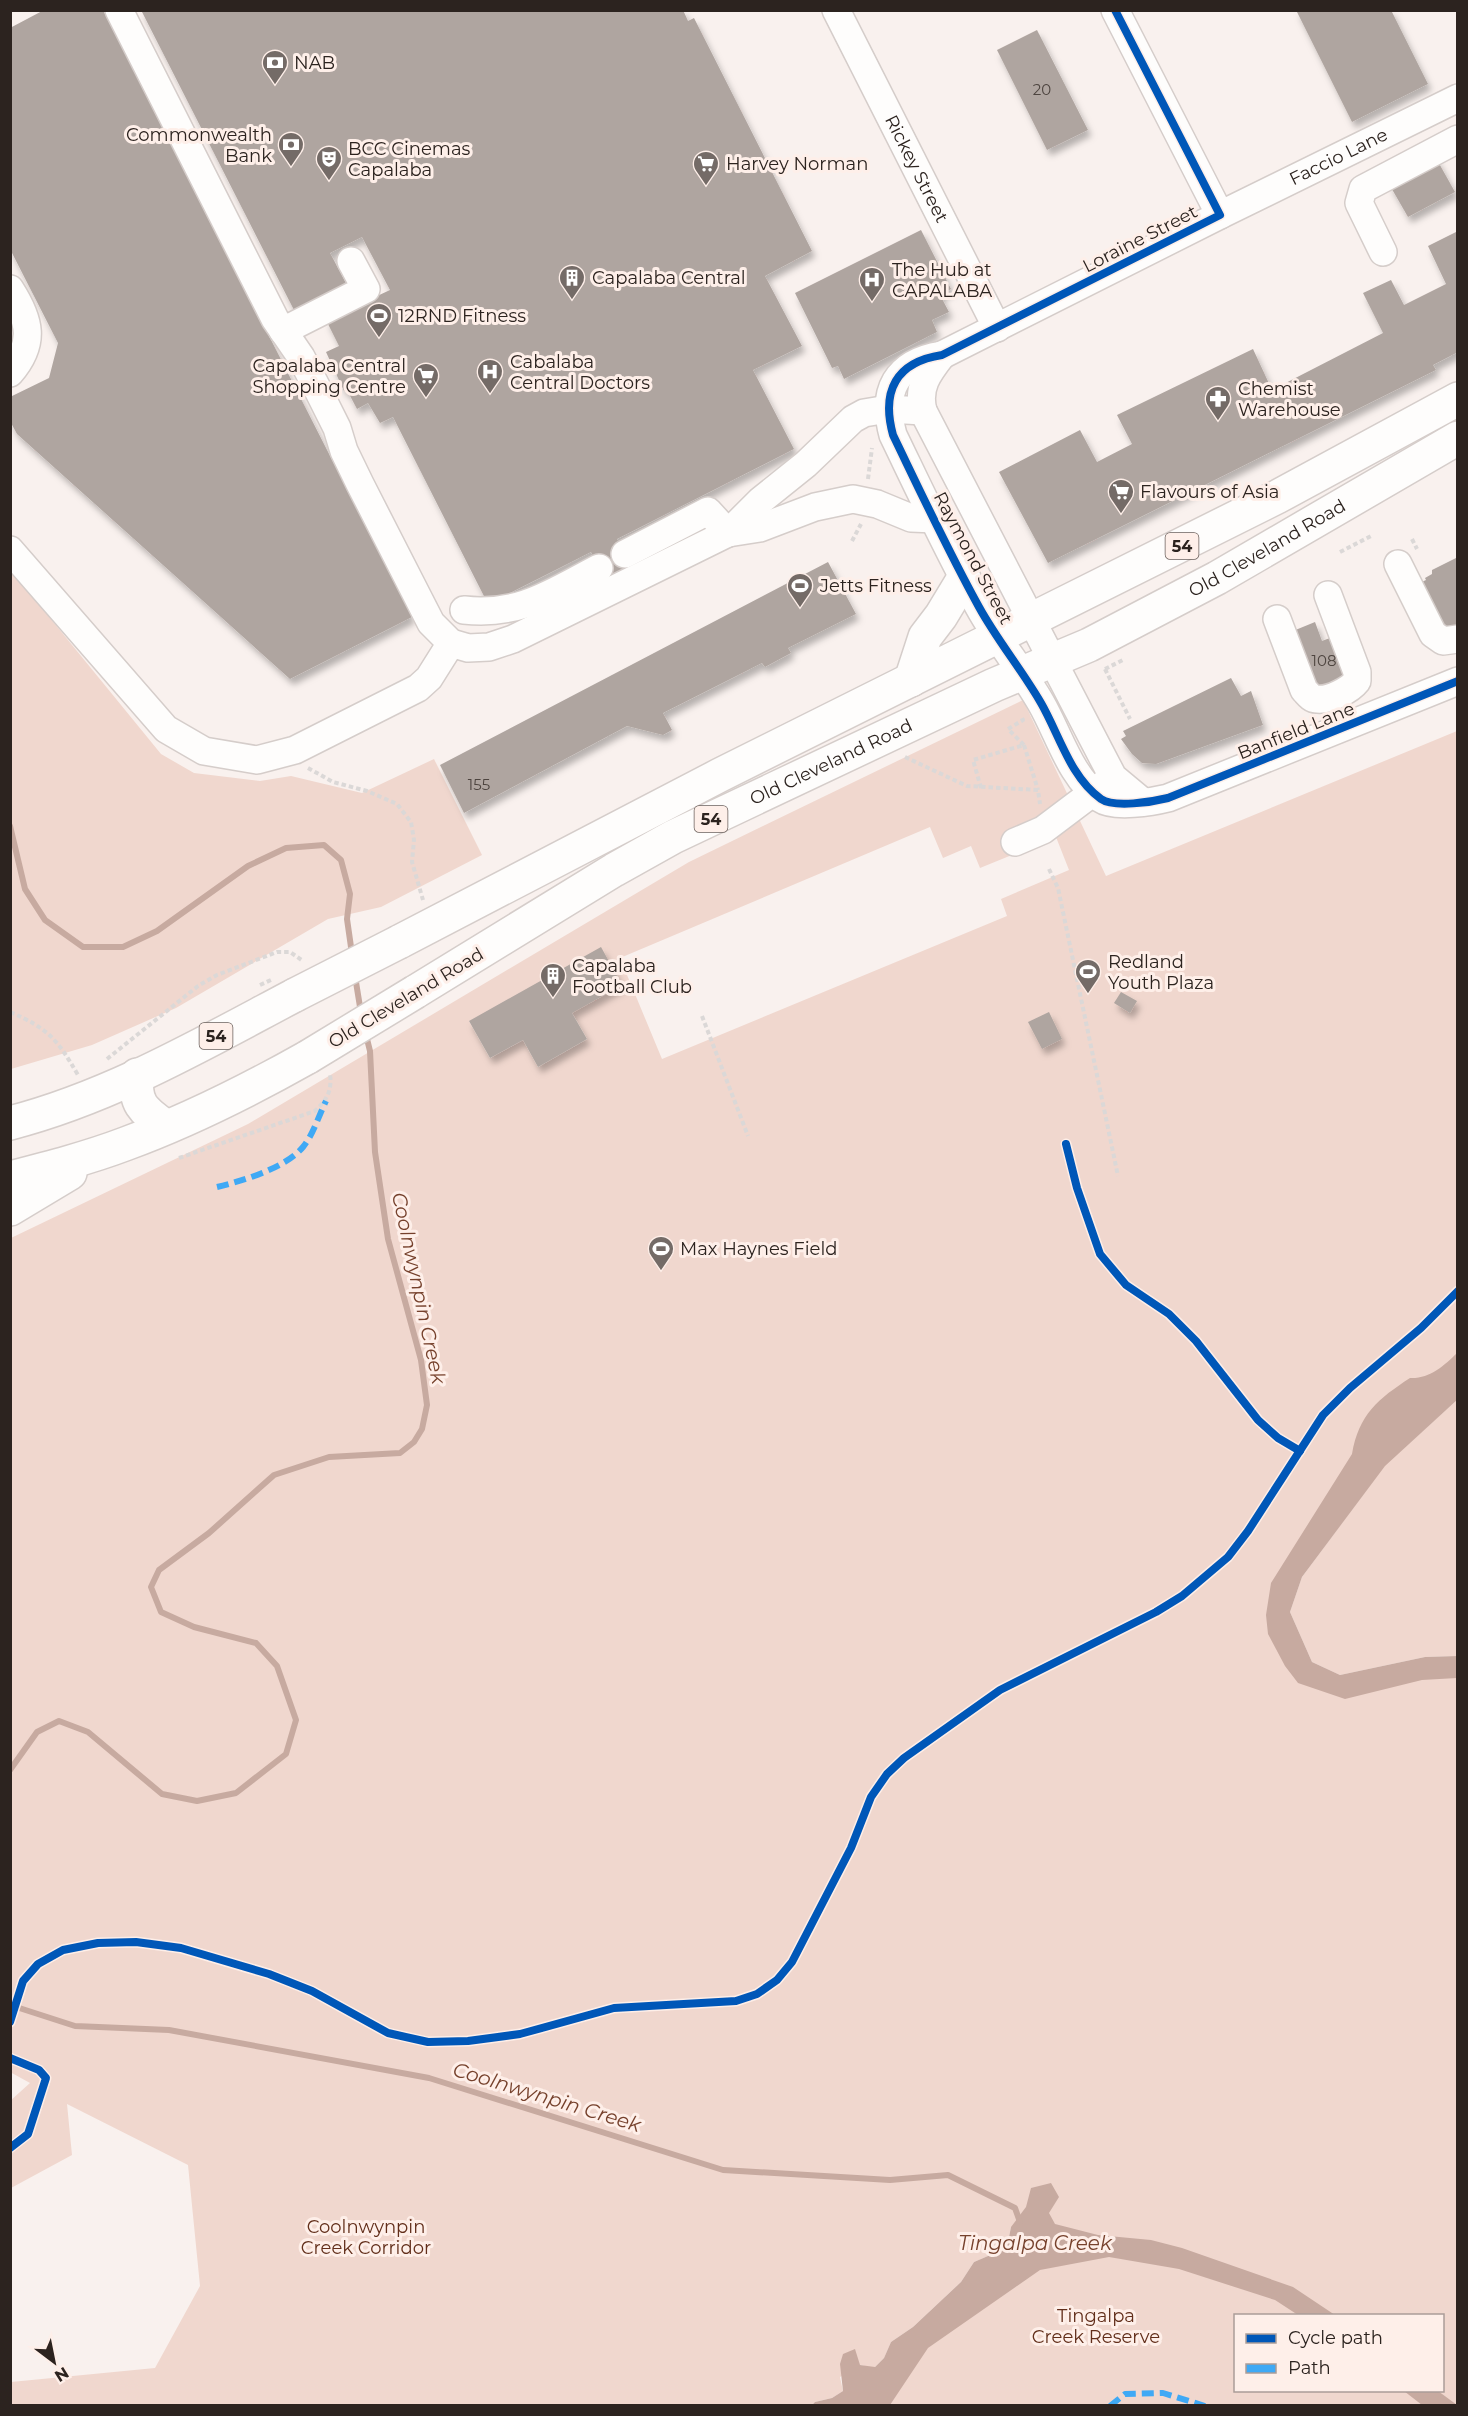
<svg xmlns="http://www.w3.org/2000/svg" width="1468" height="2416" font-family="Montserrat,sans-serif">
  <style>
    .green { fill: #f0d7ce; fill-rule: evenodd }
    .water { fill: #c7aaa0 }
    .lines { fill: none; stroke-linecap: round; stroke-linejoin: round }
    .stream { stroke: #c7aaa0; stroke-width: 6 }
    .building { fill: #afa5a0; filter: url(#shadow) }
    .minor-casing { stroke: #d5cdca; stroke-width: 30 }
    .major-casing { stroke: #d5cdca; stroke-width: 36 }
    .path { stroke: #dbd8d7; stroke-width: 4; stroke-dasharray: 4.5 3; stroke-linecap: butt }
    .minor { stroke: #fefdfc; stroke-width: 27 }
    .major { stroke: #fefdfc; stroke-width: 33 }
    .major-bridge-casing { stroke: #d5cdca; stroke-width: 36; stroke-linecap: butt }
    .path-bridge { stroke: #dbd8d7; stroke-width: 4; stroke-dasharray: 4.5 3; stroke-linecap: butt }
    .major-bridge { stroke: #fefdfc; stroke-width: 33 }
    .quiet { stroke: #3fa9f5; stroke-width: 6; stroke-dasharray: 12 6; stroke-linecap: butt }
    .cycleway-casing { stroke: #feefe9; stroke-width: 11 }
    .cycleway { stroke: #0057b8; stroke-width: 8 }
    .labels { text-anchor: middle; stroke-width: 6; stroke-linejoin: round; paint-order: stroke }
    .number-label { font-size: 15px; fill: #4d443f }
    .shield { fill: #feefe9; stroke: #6b605c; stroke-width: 1.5 }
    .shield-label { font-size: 16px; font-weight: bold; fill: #2c231f }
    .poi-label { font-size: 18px; fill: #2c231f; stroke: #feefe9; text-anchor: start }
    .street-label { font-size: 18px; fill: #2c231f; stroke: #feefe9 }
    .park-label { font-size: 18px; fill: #622e1a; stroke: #feefe9 }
    .water-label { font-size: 20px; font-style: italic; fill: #76412c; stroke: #feefe9 }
  </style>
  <defs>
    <filter id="shadow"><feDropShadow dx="3.5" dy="6" stdDeviation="3" flood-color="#0004"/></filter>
  </defs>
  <rect width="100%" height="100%" fill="#f9f1ee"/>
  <!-- green -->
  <g class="green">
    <path d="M10,569L161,754L194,773L260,781L291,776L362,793L434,759L482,855L381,907L328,919L176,1008L92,1045L11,1069Z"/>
    <path d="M1023,700L1106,876L1457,731V1372L1363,1460L1278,1617L1303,1670L1342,1689L1457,1666V2405H854L1030,2261L1011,2227L1008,2242L1002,2250L974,2262L961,2282L913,2327L891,2342L884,2358L874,2368L860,2365L840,2377L843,2391L832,2398L815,2402L812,2405H11V2382L155,2368L200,2286L188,2165L67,2104L72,2155L11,2188L10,2101L30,2083L10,2072L11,1238L248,1124L689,862ZM930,827L943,858L971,846L980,868L1056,837L1069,870L1001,899L1007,916L662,1059L620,958ZM572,1013L587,1039L538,1067L523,1040L490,1058L469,1021ZM1236,2316H1442V2390H1236Z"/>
    <path d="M1457,1400V1656L1425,1657L1340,1675L1312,1662L1290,1612L1302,1577L1385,1465Z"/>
  </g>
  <!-- water -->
  <g class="water">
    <path d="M1457,1353V1400L1385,1466L1302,1577L1290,1612L1312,1662L1340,1675L1425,1657L1457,1656V1678L1422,1680L1345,1699L1298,1683L1285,1666L1268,1634L1266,1615L1271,1583L1352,1454C1359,1414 1378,1399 1410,1378C1429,1379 1444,1366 1457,1353Z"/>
    <path d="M1051,2183L1059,2197L1049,2213L1055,2224L1098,2235L1151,2240L1182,2248L1293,2287L1335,2315H1298L1275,2300L1179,2269L1109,2257L1040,2270L928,2348L890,2405H812L815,2402L832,2398L843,2391L840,2364L843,2354L855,2349L860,2365L875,2367L884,2358L891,2342L913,2327L961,2282L974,2262L1002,2250L1008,2242L1011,2227L1026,2207L1031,2188Z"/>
    <path d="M1404,2391H1438L1457,2405H1422Z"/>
  </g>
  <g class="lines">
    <!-- stream -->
    <g class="stream">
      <path d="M10,826L25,889L45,920L83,947H123L157,931L248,866L286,848L324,845L341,860L350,894L347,919L352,954"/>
      <path d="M355,976L361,1013"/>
      <path d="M10,1770L37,1732L59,1721L88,1732L162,1794L197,1801L236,1793L286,1754L296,1720L277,1666L256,1643L194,1627L161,1612L151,1587L159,1570L209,1533L274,1475L329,1457L400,1453L414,1442L422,1429L427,1405L421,1360L388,1239L375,1152L370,1051L366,1035"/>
      <path d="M10,2005L75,2026L169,2030L429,2078L723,2170L890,2180L948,2175L1015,2208L1020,2222"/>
    </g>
  </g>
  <!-- building -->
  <g class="building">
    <path d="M44,10H103L412,617L290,679L17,434L10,421V397L49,378L58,343L10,249V28Z"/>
    <path d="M141,10H683L688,21L694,18L812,251L765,276L802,346L753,370L794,449L617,539L631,566L605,579L591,552L488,604L393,417L380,423L368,403L357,409L347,390L344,391L326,352L339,346L326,320L390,290L362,237L330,253L347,285L295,312Z"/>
    <path d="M1296,10H1391L1428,84L1352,122Z"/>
    <path d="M1037,30L1088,130L1047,150L997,50Z"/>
    <path d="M1436,158L1455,192L1408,217L1389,184Z"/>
    <path d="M921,230L951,289L940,295L949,312L932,320L937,332L844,379L838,366L832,368L795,293Z"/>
    <path d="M1458,231V352L1433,365L1436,370L1048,563L999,472L1080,430L1097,462L1132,444L1117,415L1253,349L1272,390L1383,333L1363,293L1391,280L1404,305L1446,284L1428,246Z"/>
    <path d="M1458,557V626L1443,633L1415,585L1426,580L1425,578L1432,574V570Z"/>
    <path d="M828,562L856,614L788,648L791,653L765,667L762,663L663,713L672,730L663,735L627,726L464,813L440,765Z"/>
    <path d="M1315,622L1322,641L1335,636L1351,679L1316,692L1293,631Z"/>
    <path d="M1231,678L1241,696L1251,691L1263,725L1156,764L1142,763L1132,754L1121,739L1126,736L1123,731Z"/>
    <path d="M601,947L622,985L572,1013L587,1039L538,1067L523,1040L490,1058L469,1021Z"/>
    <path d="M1121,992L1137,1001L1130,1013L1114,1003Z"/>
    <path d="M1049,1012L1062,1039L1042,1049L1028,1022Z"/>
  </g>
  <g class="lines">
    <defs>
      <g id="minor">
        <path d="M119,10L275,319L301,357L319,392L337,428L344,451L360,484L431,623L451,643L468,648L489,647L513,639L728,533L760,501L806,464L853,419L864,413L888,409L923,411"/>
        <path id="s1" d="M836,10L997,328"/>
        <path d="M1115,10L1220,215L942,355C896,362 881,391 893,435C921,493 948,551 979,607C997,640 1022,670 1041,703C1059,734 1070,777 1101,799C1114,808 1152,802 1168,798L1458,681"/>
        <path id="s2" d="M1220,215L1458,98"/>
        <path d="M1383,252L1359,203L1363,189L1458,139"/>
        <path d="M10,289C30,320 36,343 10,373"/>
        <path d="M283,331L366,289L351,261"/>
        <path d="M942,355C928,373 917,387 923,411L1103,758L1113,777L1143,802"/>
        <path d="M728,533L760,528L815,507L853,499L877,504L911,518L935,519"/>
        <path d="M10,550L166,729L204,751L257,760L295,750L418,688L429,678L451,643"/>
        <path d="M625,554L708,511L728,533"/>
        <path d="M1398,564L1433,634L1443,641L1458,639"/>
        <path d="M464,610C520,616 551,593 599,568"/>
        <path d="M1277,619L1304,690C1308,694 1311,699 1316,699C1329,701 1350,690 1357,681V672L1328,595"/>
        <path d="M1015,842L1043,830L1108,781"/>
      </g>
      <g id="major">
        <path d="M911,680L925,637L941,616L964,578"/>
        <path d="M399,942L720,775L1277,497L1458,399"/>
        <path id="s3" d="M415,992L614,870L673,837L994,685L1089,645L1217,578L1458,438"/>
        <path d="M137,1075C134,1104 143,1110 166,1127"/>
        <path d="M10,1123C111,1097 204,1043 295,995"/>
        <path d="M10,1178C49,1168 88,1158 125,1144C185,1122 253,1088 308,1057"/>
        <path d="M10,1209L70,1173"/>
      </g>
    </defs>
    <!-- minor casing -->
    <use href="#minor" class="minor-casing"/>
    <!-- major casing -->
    <use href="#major" class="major-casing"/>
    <!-- path -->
    <g class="path">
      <path d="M868,479L872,448"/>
      <path d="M1412,539L1417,549"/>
      <path d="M852,541L861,524"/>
      <path d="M1340,552L1371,536"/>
      <path d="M1105,669L1130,719"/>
      <path d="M1105,669L1123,660"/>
      <path d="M1024,745L1038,790"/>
      <path d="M905,757L967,786L1038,790L1040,804"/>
      <path d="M308,768L333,782L367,791L397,804L411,822L414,840L412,862L423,900"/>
      <path d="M981,788L973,760L1024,745L1008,729L1023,720L1022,718"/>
      <path d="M1049,869L1058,888L1118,1176"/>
      <path d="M10,1012C49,1029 57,1039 78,1075"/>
      <path d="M702,1016L748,1136"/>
      <path d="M107,1059L198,986L217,975L277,952H290L303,961"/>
      <path d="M1066,1144L1077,1188L1100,1254L1126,1285L1169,1314L1196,1341L1258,1420L1278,1438L1300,1451"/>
      <path d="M179,1158L315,1111C328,1099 332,1090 330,1073"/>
    </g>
    <!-- minor -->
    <use href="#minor" class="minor"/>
    <!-- major -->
    <use href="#major" class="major"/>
    <defs>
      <g id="major-bridge">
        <path d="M295,995L399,942"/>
        <path d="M308,1057L415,992"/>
      </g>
    </defs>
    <!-- major-bridge casing -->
    <use href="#major-bridge" class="major-bridge-casing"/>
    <!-- path-bridge -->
    <path class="path-bridge" d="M260,985L273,979"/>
    <!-- major-bridge -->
    <use href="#major-bridge" class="major-bridge"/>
    <!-- quiet -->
    <g class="quiet">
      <path d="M217,1187C242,1181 286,1168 303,1147C313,1135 319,1115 326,1101"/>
      <path d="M1110,2406L1125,2394L1163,2393L1205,2406"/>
    </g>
    <defs>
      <g id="cycleway">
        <path d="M1115,10L1220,215L942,355C896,362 881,391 893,435C921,493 948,551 979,607C997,640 1022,670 1041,703C1059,734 1070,777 1101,799C1114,808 1152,802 1168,798L1458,681"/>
        <path d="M1066,1144L1077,1188L1100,1254L1126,1285L1169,1314L1196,1341L1258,1420L1278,1438L1300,1451"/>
        <path d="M10,2022L23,1981L38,1964L63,1950L98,1943L136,1942L181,1948L269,1974L312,1991L388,2033L428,2042L468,2041L520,2034L614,2008L736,2001L757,1994L777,1980L792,1962L851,1848L871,1797L887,1774L904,1758L1000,1690L1156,1612L1182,1596L1228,1557L1248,1531L1323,1415L1350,1388L1421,1328L1458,1291"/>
        <path d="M10,2058L39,2070L46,2078L28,2134L10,2148"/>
      </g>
    </defs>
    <!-- cycleway casing -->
    <use href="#cycleway" class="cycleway-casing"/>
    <!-- cycleway -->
    <use href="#cycleway" class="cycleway"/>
  </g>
  <!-- icons -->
  <defs>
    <symbol id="bank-pin" viewBox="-11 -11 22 30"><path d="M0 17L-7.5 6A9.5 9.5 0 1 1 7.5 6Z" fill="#746b67" stroke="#feefe9"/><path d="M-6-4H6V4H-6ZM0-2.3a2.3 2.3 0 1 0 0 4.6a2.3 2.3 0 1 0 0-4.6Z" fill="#fff"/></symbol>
    <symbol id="theatre-pin" viewBox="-11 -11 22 30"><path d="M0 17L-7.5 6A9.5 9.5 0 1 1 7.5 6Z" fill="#746b67" stroke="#feefe9"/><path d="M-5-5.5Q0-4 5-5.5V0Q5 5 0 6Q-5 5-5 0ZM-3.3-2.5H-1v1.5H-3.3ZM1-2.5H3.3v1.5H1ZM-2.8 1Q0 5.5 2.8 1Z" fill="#fff"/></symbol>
    <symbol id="supermarket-pin" viewBox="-11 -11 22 30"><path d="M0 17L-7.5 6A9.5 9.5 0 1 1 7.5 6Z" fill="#746b67" stroke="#feefe9"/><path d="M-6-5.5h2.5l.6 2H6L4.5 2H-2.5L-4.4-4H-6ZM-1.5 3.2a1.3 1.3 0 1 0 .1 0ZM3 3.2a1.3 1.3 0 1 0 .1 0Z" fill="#fff"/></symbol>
    <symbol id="building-pin" viewBox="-11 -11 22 30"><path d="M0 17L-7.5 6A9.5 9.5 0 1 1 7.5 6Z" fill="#746b67" stroke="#feefe9"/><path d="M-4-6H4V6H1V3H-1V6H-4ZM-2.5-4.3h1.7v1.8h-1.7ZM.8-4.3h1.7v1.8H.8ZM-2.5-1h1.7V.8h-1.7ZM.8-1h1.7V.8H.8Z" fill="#fff"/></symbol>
    <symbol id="hospital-pin" viewBox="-11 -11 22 30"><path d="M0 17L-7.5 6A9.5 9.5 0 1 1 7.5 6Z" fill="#746b67" stroke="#feefe9"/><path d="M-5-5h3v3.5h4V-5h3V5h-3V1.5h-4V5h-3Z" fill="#fff"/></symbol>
    <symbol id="stadium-pin" viewBox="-11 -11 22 30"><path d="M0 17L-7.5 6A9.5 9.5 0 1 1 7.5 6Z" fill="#746b67" stroke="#feefe9"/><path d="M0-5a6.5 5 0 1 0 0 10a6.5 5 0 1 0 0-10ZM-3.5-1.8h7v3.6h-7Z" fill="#fff"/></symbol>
    <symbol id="pharmacy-pin" viewBox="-11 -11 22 30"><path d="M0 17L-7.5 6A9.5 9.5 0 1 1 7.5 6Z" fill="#746b67" stroke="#feefe9"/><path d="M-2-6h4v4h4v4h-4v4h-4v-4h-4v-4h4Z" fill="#fff"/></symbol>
  </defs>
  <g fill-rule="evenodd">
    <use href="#bank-pin" x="260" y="48" width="30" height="40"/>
    <use href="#bank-pin" x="276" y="130" width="30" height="40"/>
    <use href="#theatre-pin" x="314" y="144" width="30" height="40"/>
    <use href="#supermarket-pin" x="691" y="149" width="30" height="40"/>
    <use href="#building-pin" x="557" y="263" width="30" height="40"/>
    <use href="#hospital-pin" x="857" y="265" width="30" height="40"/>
    <use href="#stadium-pin" x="364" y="301" width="30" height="40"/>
    <use href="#hospital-pin" x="475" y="357" width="30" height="40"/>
    <use href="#supermarket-pin" x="411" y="361" width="30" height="40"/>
    <use href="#pharmacy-pin" x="1203" y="384" width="30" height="40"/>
    <use href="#supermarket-pin" x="1106" y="477" width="30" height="40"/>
    <use href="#stadium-pin" x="785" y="571" width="30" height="40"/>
    <use href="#stadium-pin" x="1073" y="957" width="30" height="40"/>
    <use href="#building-pin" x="538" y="961" width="30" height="40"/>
    <use href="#stadium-pin" x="646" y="1234" width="30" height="40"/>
  </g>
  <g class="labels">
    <!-- number labels -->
    <g class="number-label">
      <text x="1042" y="95">20</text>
      <text x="1324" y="666">108</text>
      <text x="479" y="790">155</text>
    </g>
    <!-- shield labels -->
    <g class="shield">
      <rect x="1165.5" y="533" width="33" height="26" rx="4.5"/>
      <rect x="694.5" y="806" width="33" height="26" rx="4.5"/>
      <rect x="199.5" y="1023" width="33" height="26" rx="4.5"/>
    </g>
    <g class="shield-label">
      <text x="1182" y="552">54</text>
      <text x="711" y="825">54</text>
      <text x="216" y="1042">54</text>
    </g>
    <!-- poi labels -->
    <g class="poi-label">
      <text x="294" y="69">NAB</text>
      <text x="272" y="141" text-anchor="end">Commonwealth<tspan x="272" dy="21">Bank</tspan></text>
      <text x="348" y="155">BCC Cinemas<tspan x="348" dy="21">Capalaba</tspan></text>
      <text x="726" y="170">Harvey Norman</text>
      <text x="892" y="276">The Hub at<tspan x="892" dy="21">CAPALABA</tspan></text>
      <text x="592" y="284">Capalaba Central</text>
      <text x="398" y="322">12RND Fitness</text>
      <text x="510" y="368">Cabalaba<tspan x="510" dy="21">Central Doctors</tspan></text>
      <text x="406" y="372" text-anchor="end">Capalaba Central<tspan x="406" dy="21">Shopping Centre</tspan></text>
      <text x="1238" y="395">Chemist<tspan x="1238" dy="21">Warehouse</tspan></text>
      <text x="1140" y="498">Flavours of Asia</text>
      <text x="820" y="592">Jetts Fitness</text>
      <text x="1108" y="968">Redland<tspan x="1108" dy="21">Youth Plaza</tspan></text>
      <text x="572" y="972">Capalaba<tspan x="572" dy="21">Football Club</tspan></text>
      <text x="680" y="1255">Max Haynes Field</text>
    </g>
    <!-- street labels -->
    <g class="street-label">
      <text dy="6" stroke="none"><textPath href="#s2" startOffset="132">Faccio Lane</textPath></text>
      <text dy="6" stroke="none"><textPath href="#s1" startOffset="178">Rickey Street</textPath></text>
      <text transform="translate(1140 239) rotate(-27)" y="6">Loraine Street</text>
      <text dy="6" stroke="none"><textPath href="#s3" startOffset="962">Old Cleveland Road</textPath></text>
      <text transform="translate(973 558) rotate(62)" y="6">Raymond Street</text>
      <text transform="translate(1296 731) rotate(-22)" y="6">Banfield Lane</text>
      <text dy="6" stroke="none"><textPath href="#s3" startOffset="476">Old Cleveland Road</textPath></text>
      <text transform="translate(406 998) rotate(-31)" y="6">Old Cleveland Road</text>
    </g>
    <!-- park labels -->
    <g class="park-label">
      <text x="366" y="2233">Coolnwynpin<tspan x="366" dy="21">Creek Corridor</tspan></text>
      <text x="1096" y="2322">Tingalpa<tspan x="1096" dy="21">Creek Reserve</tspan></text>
    </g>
    <!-- water labels -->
    <g class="water-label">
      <text transform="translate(419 1288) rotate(78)" y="7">Coolnwynpin Creek</text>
      <text transform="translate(547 2097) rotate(17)" y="7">Coolnwynpin Creek</text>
      <text x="1035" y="2250">Tingalpa Creek</text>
    </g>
  </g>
  <!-- border -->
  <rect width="1468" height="2416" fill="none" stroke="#2c231f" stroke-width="24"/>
  <!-- legend -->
  <rect x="1234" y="2314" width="210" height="78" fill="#feefe9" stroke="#aa9d98" stroke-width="1.5"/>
  <rect x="1246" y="2334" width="30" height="9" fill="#0057b8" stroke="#aa9d98" stroke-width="1.5"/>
  <text x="1288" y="2344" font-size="18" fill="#2c231f">Cycle path</text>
  <rect x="1246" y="2364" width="30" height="9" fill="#3fa9f5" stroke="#aa9d98" stroke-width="1.5"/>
  <text x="1288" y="2374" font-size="18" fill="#2c231f">Path</text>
  <!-- north arrow -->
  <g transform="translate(54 2362) rotate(148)" stroke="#feefe9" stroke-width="4.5" paint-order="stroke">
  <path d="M0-4.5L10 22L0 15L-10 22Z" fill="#2c231f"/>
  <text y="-9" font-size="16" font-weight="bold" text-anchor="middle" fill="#2c231f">N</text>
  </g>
</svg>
